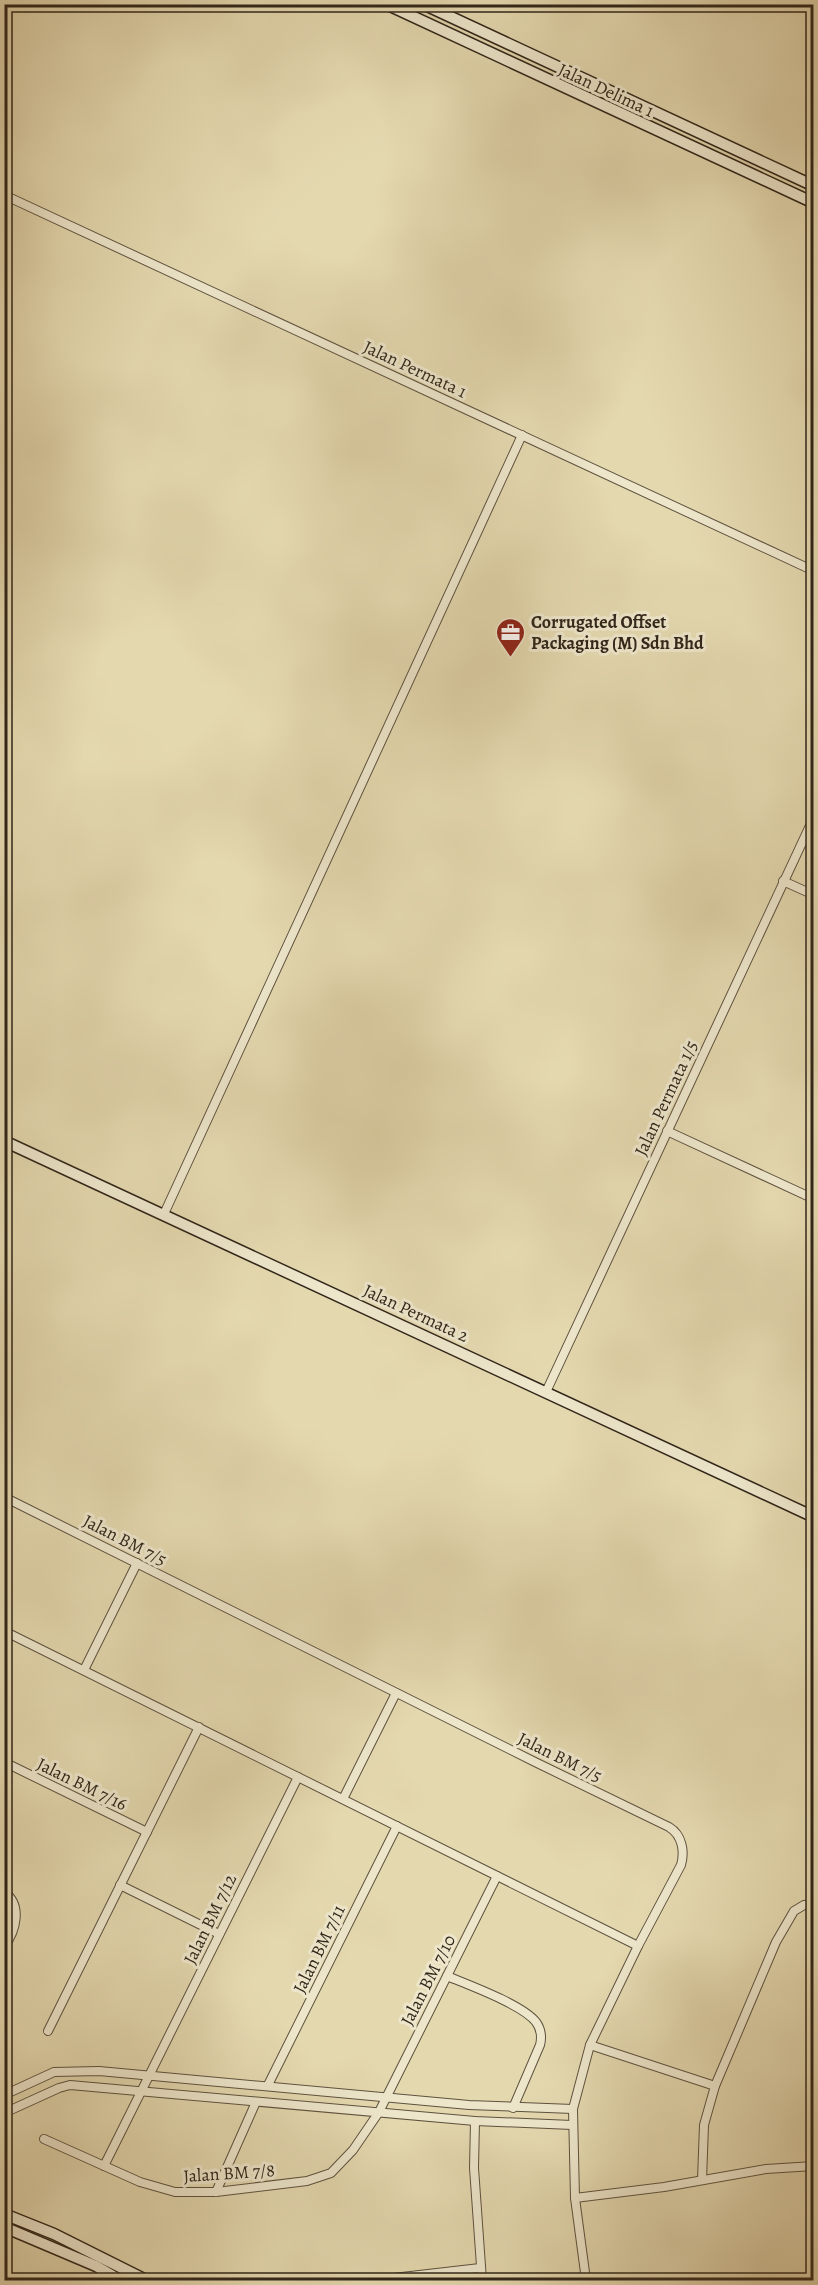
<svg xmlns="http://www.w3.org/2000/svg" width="818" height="2285" font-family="Alegreya,serif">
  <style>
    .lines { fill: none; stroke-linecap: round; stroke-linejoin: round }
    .street-casing { stroke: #5e523f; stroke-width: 10 }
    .secondary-casing { stroke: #31261a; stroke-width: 13 }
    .street { stroke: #ede6cb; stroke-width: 8 }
    .secondary { stroke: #ede6cb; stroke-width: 10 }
    .labels { text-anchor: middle; stroke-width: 6; stroke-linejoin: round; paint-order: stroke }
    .street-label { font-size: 18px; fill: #31261a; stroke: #ede6cb }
    .poi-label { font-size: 18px; font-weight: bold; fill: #31261a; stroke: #ede6cb; text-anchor: start }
  </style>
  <rect width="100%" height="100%" fill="#e4d8af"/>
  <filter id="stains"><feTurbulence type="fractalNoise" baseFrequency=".00333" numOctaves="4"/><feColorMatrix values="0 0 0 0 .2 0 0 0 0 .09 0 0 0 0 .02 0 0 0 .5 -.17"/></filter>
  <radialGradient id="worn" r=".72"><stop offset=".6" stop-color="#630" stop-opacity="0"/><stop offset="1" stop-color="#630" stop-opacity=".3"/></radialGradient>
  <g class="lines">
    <defs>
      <g id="street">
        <path d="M4,195L814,571"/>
        <path d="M783,881L814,895"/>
        <path d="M667,1131L814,1199"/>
        <path d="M164,1214L522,435"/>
        <path d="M546,1392L814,817"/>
        <path d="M4,1497L535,1762L669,1827C682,1835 685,1851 681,1865L638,1946L590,2045L573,2109L575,2198L586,2280"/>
        <path d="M4,1631L638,1946"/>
        <path d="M84,1670L137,1563"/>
        <path d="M4,1762L147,1832"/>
        <path d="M343,1799L396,1693"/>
        <path d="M120,1885L219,1934"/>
        <path d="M4,1892C23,1905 16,1931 4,1947"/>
        <path d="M447,1976C469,1985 523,2005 536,2022C541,2029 542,2037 540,2045L513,2108"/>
        <path d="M48,2031L199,1727"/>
        <path d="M590,2045L715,2086"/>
        <path d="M268,2085L397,1826"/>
        <path d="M4,2095L54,2072L99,2071L469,2105L573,2109"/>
        <path d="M4,2113L59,2088L70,2085L475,2121L572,2125"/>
        <path d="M475,2121L474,2168L482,2280"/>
        <path d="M44,2139L140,2182L175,2192H216L307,2181L331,2173L353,2150L379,2112L497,1876"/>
        <path d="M104,2166L298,1777"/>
        <path d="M702,2180L704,2125L715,2086L776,1942L794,1911L804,1905L814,1904"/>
        <path d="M216,2192L256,2102"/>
        <path d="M575,2198L664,2187L766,2169L814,2166"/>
        <path d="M376,2280L480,2268"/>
      </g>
      <g id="secondary">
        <path d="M386,4L814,203"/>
        <path d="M423,4L814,186"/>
        <path d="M4,1141L814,1517"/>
        <path d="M4,2214L54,2234L146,2280"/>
        <path d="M4,2227L96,2266L120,2280"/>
      </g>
    </defs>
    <!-- street casing -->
    <use href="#street" class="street-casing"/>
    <!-- secondary casing -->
    <use href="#secondary" class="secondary-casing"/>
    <!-- street -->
    <use href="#street" class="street"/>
    <!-- secondary -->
    <use href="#secondary" class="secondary"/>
  </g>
  <!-- icons -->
  <defs>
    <symbol id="office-pin" viewBox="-11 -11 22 30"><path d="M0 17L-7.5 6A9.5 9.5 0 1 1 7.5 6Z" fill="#8f2418" stroke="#ede6cb"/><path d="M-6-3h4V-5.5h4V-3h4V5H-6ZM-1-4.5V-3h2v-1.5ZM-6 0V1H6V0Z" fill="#fff"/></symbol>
  </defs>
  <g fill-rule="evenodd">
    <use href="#office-pin" x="494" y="616" width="33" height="45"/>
  </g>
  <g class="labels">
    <!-- street labels -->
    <g class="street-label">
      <text transform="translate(606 90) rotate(25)" y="6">Jalan Delima 1</text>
      <text transform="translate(415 369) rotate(25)" y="6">Jalan Permata 1</text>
      <text transform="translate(666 1098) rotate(-65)" y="6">Jalan Permata 1/5</text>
      <text transform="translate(416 1313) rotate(25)" y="6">Jalan Permata 2</text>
      <text transform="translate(125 1540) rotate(27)" y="6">Jalan BM 7/5</text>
      <text transform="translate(560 1757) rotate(26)" y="6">Jalan BM 7/5</text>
      <text transform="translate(82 1784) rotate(26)" y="6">Jalan BM 7/16</text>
      <text transform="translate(210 1919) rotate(-64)" y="6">Jalan BM 7/12</text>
      <text transform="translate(319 1949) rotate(-64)" y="6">Jalan BM 7/11</text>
      <text transform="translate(428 1980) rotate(-63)" y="6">Jalan BM 7/10</text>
      <text transform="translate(229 2173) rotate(-4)" y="6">Jalan BM 7/8</text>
    </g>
    <!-- poi labels -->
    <g class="poi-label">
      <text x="531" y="628">Corrugated Offset<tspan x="531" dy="21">Packaging (M) Sdn Bhd</tspan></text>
    </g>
  </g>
  <!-- margin -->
  <rect width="818" height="2285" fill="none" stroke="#e4d8af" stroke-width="24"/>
  <rect x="6" y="6" width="806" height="2273" fill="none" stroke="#31261a" stroke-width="3"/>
  <rect x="12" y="12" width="794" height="2261" fill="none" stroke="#31261a" stroke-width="1.5"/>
  <rect width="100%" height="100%" filter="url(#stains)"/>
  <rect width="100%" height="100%" fill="url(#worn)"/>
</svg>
